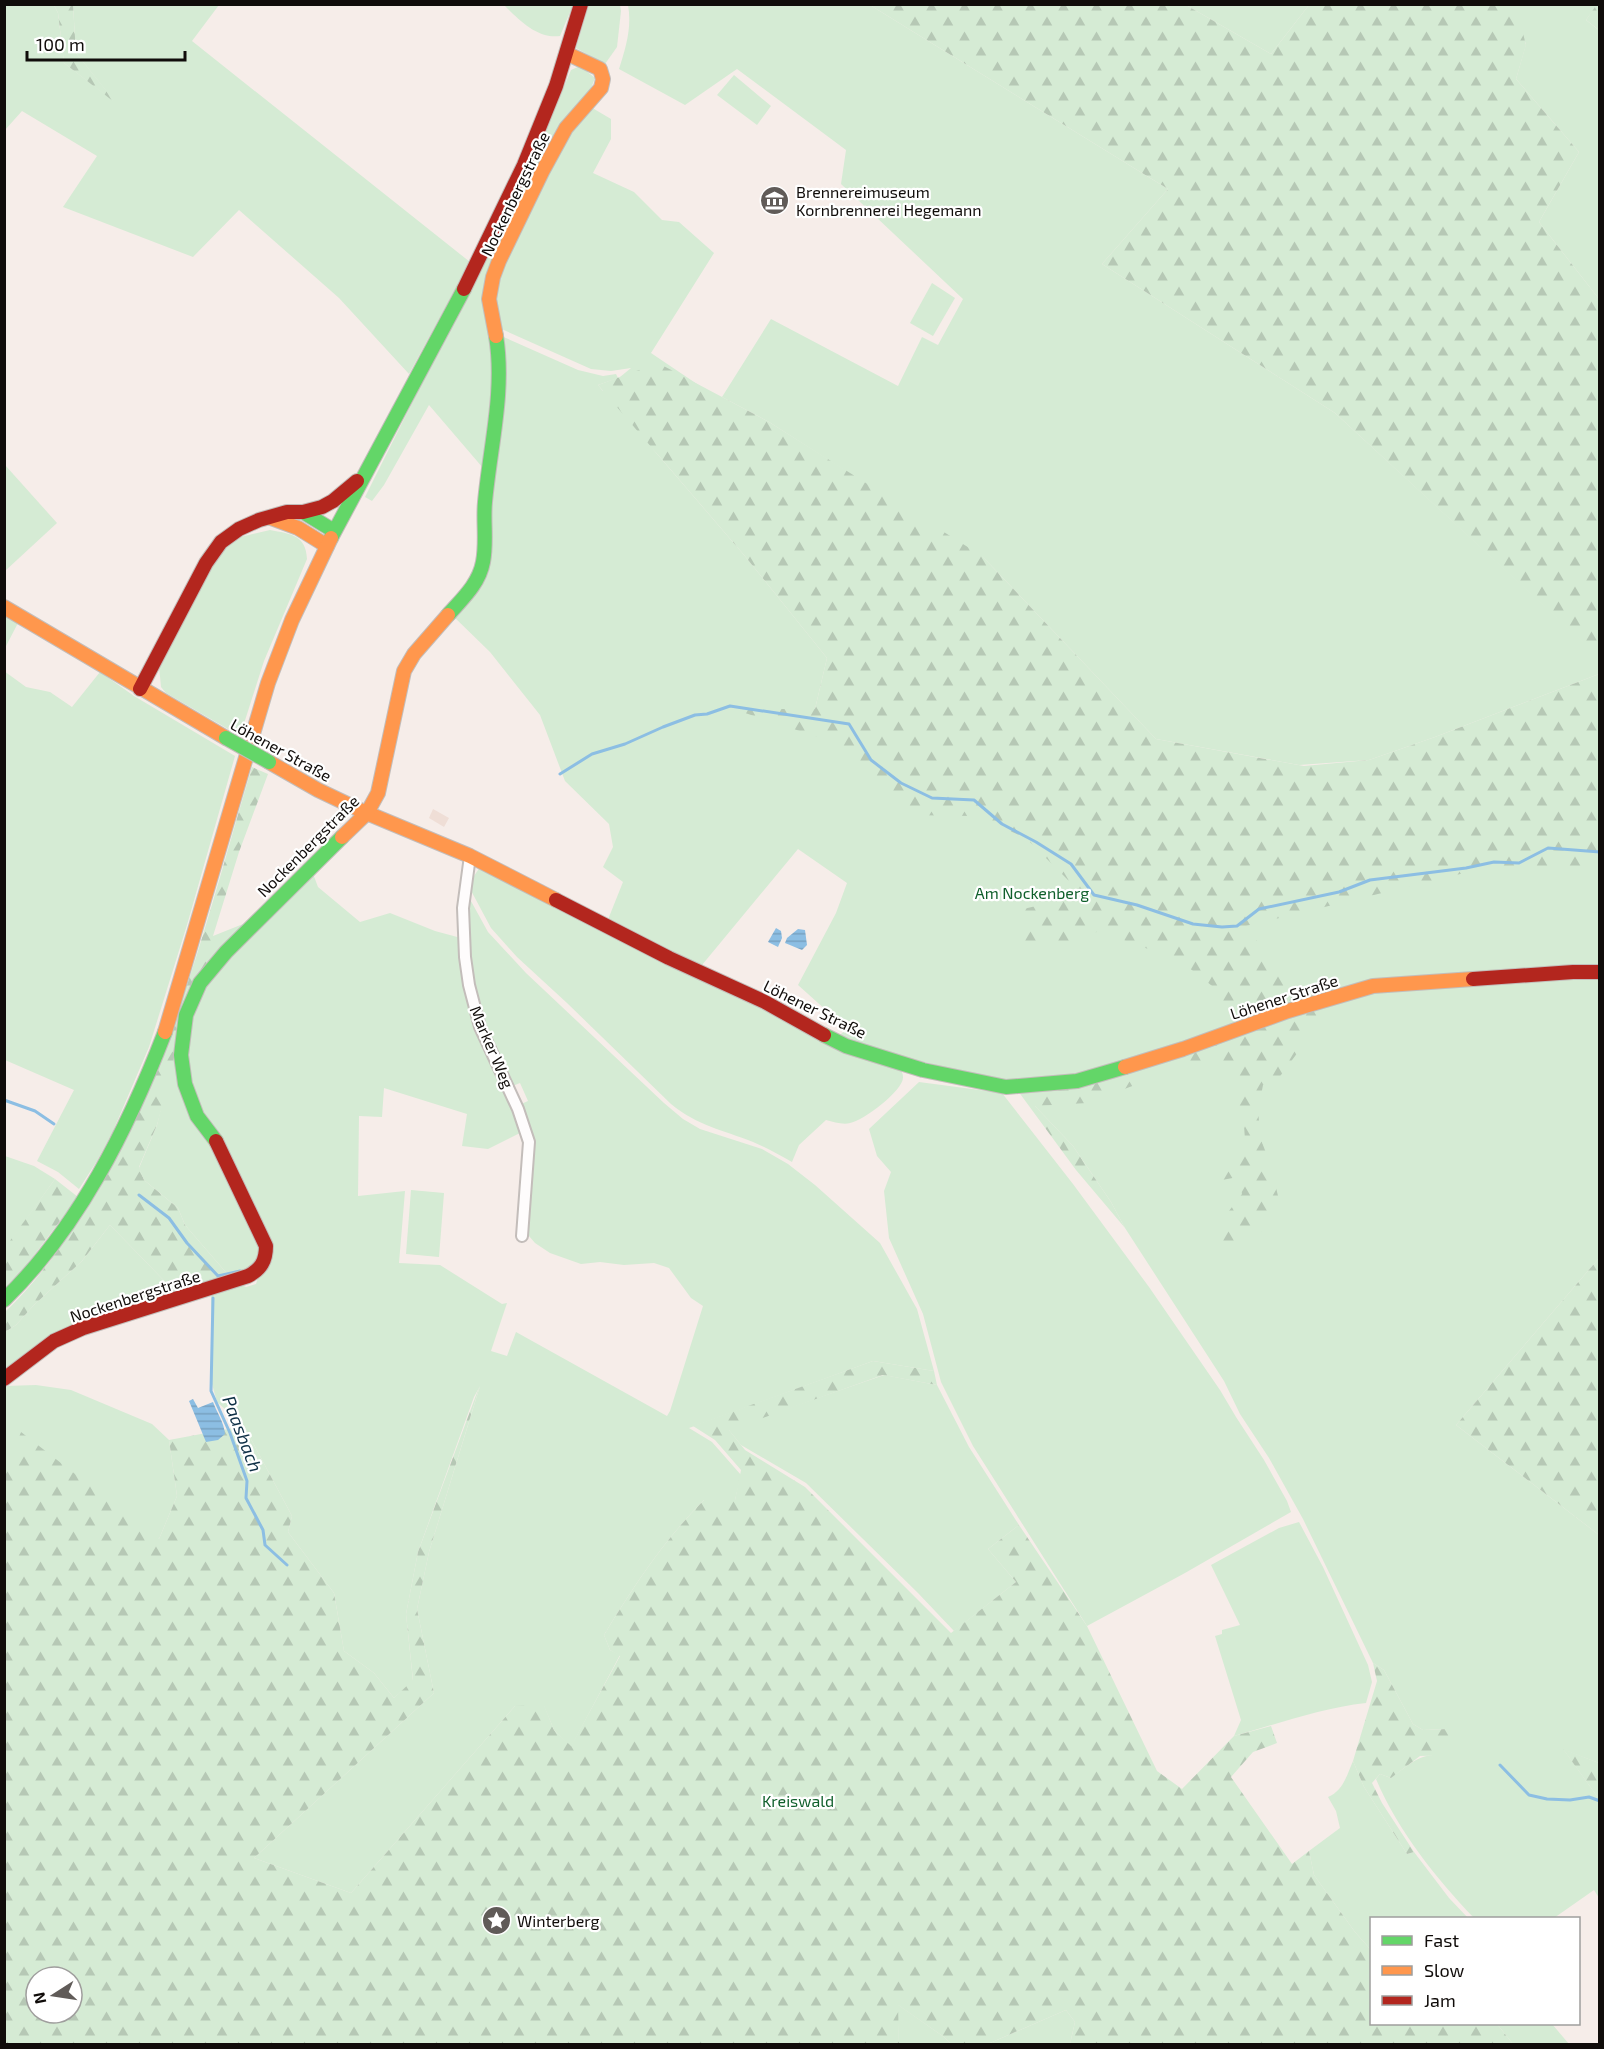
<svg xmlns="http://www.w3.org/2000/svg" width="1604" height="2049" font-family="'Exo 2',sans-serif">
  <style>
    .built { fill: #efded6 }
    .green { fill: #d5ebd4; fill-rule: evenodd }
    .forest { fill: url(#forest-firs); fill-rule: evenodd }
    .water { fill: url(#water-rules) }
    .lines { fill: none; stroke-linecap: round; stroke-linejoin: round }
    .stream { stroke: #8cbee3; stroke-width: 3 }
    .street-casing { stroke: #c3bdba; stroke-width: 14 }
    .fast-casing { stroke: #c3bdba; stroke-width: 16 }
    .slow-casing { stroke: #c3bdba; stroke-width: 16 }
    .jam-casing { stroke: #c3bdba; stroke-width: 16 }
    .street { stroke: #fefcfc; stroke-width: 10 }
    .fast { stroke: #63d668; stroke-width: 14 }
    .slow { stroke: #ff974d; stroke-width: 14 }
    .jam { stroke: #b3261e; stroke-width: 14 }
    .fast-bridge-casing { stroke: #c3bdba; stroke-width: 16; stroke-linecap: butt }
    .fast-bridge { stroke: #63d668; stroke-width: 14 }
    .labels { text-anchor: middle; stroke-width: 4.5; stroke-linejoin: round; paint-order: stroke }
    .poi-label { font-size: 16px; fill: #100c0a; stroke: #fff; text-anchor: start }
    .street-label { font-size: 16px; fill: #100c0a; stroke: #fff }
    .park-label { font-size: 16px; fill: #0f5f2b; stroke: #fff }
    .water-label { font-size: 18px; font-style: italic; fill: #0c2e44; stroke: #fff }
  </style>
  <defs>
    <pattern id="forest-firs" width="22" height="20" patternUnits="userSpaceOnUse" patternTransform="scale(1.5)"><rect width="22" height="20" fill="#d5ebd4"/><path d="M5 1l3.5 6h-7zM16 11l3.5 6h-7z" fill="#b6c8b5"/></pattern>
    <pattern id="water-rules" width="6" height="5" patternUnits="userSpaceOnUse" patternTransform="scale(1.5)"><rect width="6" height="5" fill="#8cbee3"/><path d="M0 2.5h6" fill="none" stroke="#78a2c1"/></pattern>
  </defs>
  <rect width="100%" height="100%" fill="#f6ede9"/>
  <!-- built -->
  <path class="built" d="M433,809L449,818L444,827L429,818Z"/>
  <!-- green -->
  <g class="green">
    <path d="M5,5H54L58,13L64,63L115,102L76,53L73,5H219L192,41L470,262L409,374L339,298L239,210L193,257L63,207L97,156L22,111L5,130Z"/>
    <path d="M504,5H573L560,36C537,39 519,20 504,5Z"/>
    <path d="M589,5H620L621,11L617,47L605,64L576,48Z"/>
    <path d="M628,5H870L1168,189L1102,264L1335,413L1600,657L1599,674L1435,737L1369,760L1299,765L1156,739L982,556L1142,748L1285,773L1599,751V968L1442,977L1233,1024L1083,1075L1006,1083L835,1039L847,1029L798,985L836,913L847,883L798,849L702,965L607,922L623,882L603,867L613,847L609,824L565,781L540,715L490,652L452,615L475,590L499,335L578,370L603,376L616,374L618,378L598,385L603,391L631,368L611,371L591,369L497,327L493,298L497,276L545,173L589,106L611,119V139L593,173L634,192L662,220L679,222L714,253L651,353L835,477L863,482L769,422L722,397L771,319L898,386L922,337L938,345L963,299L841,184L846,150L737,69L685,105L619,69C626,47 632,27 628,5ZM652,448L808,610L849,700L829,714L799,710L815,709L827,658L744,555Z"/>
    <path d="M1186,5H1309L1271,54Z"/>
    <path d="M1510,5H1597L1586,20L1600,31L1599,299L1539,222L1579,152L1516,79L1526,44Z"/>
    <path d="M580,66L595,78L591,88L563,125L489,271L493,368L483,468L429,405L384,485L372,501L365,497L534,159L571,70Z"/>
    <path d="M734,75L771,106L757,125L717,95Z"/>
    <path d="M932,283L955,298L933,336L910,323Z"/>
    <path d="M5,465L57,523L5,571H4Z"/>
    <path d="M270,530C291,534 306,535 307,559L264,661L240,736L166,693L161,687L159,666L208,574L220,554L236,538Z"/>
    <path d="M5,616L18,623L5,648Z"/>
    <path d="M4,671L26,687L50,692L72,707L100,672L134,696L235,756L187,925L149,1047L113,1131L97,1161L79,1189L58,1172L37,1161L74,1090L5,1060Z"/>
    <path d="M480,867L900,1067C901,1071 903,1073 903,1077C904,1090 863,1121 850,1123C843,1125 834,1122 826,1120L799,1145L792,1162C779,1155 767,1148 753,1142C723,1130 698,1126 671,1104L567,1003L517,957L491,928L468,885Z"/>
    <path d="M312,871L318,887L360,922L390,913L435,931L461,938L466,985L473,1015L524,1131L488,1149L462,1146L467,1114L384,1088L382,1117L359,1116L358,1196L405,1191L399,1263L440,1265L502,1304L507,1303L491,1351L507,1356L516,1332L667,1416L670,1411L703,1306L691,1298L669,1268L654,1263L624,1265L600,1262L581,1264L550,1253L535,1243L529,1236L525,1215L532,1145L519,1105L528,1101L520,1083L510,1087C500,1065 488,1043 480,1019C467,983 462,930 466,892L488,932L526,973L664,1103L683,1119L700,1129L762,1149L788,1164L815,1185L880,1243L917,1309L934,1371L873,1361L689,1428L712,1442L741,1475L735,1500H704C664,1540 633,1587 604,1635L610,1650L620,1655L571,1747L554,1730L544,1706H515L351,1893L254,1858L434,1693L417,1609L429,1552L480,1386L474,1397L418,1552L406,1614L413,1681L394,1698L374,1673L344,1651L334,1593L288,1532L292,1516L244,1426L217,1402L212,1384L211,1295L239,1284L246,1287L256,1284C263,1260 275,1267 267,1235L219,1139L198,1112L188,1083L187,1034L190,1015L203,984L228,953Z"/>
    <path d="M1599,978V1258L1456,1425L1599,1535V1763L1564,1750L1599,1799V1898L1594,1890L1554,1918H1474C1436,1878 1398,1831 1376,1779L1380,1774L1391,1778C1410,1764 1419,1753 1444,1755L1447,1729L1423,1730L1413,1724L1384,1670L1373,1663L1303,1519L1269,1458L1240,1414L1224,1381L1125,1228L1111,1202L1073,1146L1034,1105L1059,1104L1049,1094L1375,989Z"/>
    <path d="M175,1050L213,1143L261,1242L258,1265L230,1277L185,1225L178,1208L144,1180L139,1168L157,1125Z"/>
    <path d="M919,1082L1002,1093L1073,1184L1149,1287L1220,1390L1236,1417L1264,1460L1287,1501L1291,1512L1185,1573L1087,1626L973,1446L941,1382L923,1314L889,1238L884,1191L891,1172L877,1156L869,1129Z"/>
    <path d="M5,1156L34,1166L55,1179L5,1249Z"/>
    <path d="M411,1190L444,1193L439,1257L406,1254Z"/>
    <path d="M110,1225L176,1293L89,1322L5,1373V1332L16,1325L34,1305L82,1261Z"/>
    <path d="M884,1375L937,1385L969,1447L1019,1525L988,1549L1016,1582L954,1631L918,1593L806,1483L741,1445L728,1429Z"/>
    <path d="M36,1385L71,1390L152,1424L169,1440L177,1496L159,1539L5,1475V1386Z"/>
    <path d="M1299,1522L1323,1567L1368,1665L1372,1682L1366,1703C1321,1708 1277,1724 1234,1736L1241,1720L1215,1636L1222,1634V1630L1240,1625L1211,1565L1279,1528Z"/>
    <path d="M1353,1761L1364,1787L1407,1854L1414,1852L1449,1898L1468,1918H1372L1371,1950L1355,1932L1314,1875L1309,1851L1340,1828L1336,1811L1328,1797C1343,1791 1347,1775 1353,1761Z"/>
    <path d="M897,2004L944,2037L951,2044H899Z"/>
    <path d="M1066,2010L1075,2022L1070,2044L990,2043Z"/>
    <path d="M1497,2024H1552L1569,2044H1513Z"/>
  </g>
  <!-- forest -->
  <g class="forest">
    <path d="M1597,4L1599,5V30L1586,20Z"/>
    <path d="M54,5H73L76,53L118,105L64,63L58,13Z"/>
    <path d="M870,5H1186L1271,54L1309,5H1510L1519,18L1526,45L1516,79L1579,152L1539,222L1599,299V657L1335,413L1102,264L1168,189Z"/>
    <path d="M658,363L769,422L982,556L1156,739L1304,766L1369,760L1435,737L1599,674V870L1489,867L1246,926L1301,1001L1234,1025L1216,989L1179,960L1098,931L1071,948L1023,943L1019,910L1083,895L1026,838L975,816L905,815L836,743L733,709H815L827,658L744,555L598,385Z"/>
    <path d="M252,767L268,774L239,852L213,936L243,924L182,1019L169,1081L157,1125L139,1167L144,1180L178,1208L185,1225L230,1277L176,1293L110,1225L82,1261L34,1305L16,1325L5,1332V1312C28,1290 48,1265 66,1239C165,1102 204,927 252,767Z"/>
    <path d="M1314,1009L1324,1017L1278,1079L1263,1085L1258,1111L1261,1140L1270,1163L1279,1200L1266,1227L1246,1245L1223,1242L1212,1233L1242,1194L1238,1177L1211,1182V1173L1231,1156L1246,1155L1244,1125L1236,1106L1242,1082L1215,1065L1169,1064L1164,1059Z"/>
    <path d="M1141,1067L1135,1085L1087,1103L1035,1106L1073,1146L1111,1202L1125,1228L1076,1170L1018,1091Z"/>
    <path d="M55,1179L78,1197L23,1270L5,1290L4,1249Z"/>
    <path d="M1599,1258V1535L1456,1425Z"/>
    <path d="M873,1361L934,1371L937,1385L883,1375L729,1430L745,1450L805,1487L951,1633L1016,1582L988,1549L1019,1525L1087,1626L1157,1771L1182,1789L1234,1736L1271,1726L1277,1743L1253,1752L1231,1777L1292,1864L1309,1851L1314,1875L1355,1932L1371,1950L1372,2024H1497L1513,2044H1070L1075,2022L1066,2010L990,2043L992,2044H951L944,2037L898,2005L899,2044H5L4,1475L21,1432L159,1539L177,1496L169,1440L244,1426L292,1516L288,1532L334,1593L344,1651L374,1673L394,1698L413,1680L406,1614L418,1552L482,1379L429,1552L417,1609L434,1693L254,1858L351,1893L515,1706L544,1705L554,1730L571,1746L620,1656L610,1650L604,1635C633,1587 664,1540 704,1500H735L741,1470L715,1440L693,1426ZM36,1977H72V2013H36Z"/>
    <path d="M1373,1663L1384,1670L1413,1724L1423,1730L1447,1729C1456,1738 1455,1743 1450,1755L1420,1756L1391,1778L1380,1774L1372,1783L1382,1803L1414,1852L1407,1854L1364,1787L1353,1761L1377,1681Z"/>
    <path d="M1563,1749L1599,1763V1799Z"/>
  </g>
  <!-- water -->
  <g class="water">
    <path d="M776,928L781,931L782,938L778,947L768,942Z"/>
    <path d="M798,929L805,930L807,945L802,950L785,943L787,938Z"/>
    <path d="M193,1399L198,1408L213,1402C217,1413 224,1422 225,1434L218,1440L206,1442L189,1401Z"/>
  </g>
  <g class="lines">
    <!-- stream -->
    <g class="stream">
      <path d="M560,774L592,754L625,744L663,727L695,715L707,714L730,706L849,724L871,760L901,783L932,798L974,800L1002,824L1036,842L1071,864L1094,895L1137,905L1193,924L1222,927L1237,926L1259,909L1339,892L1370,880L1466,868L1494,862L1519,863L1548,848L1600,852"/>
      <path d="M4,1100L35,1111L54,1124"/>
      <path d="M139,1195L169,1218L187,1243L218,1276L240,1271"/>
      <path d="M213,1298L211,1391L230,1433L247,1481L246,1498L263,1530L265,1545L287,1565"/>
      <path d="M1500,1765L1529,1795L1547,1799L1570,1800L1589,1797L1600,1801"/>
    </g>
    <defs>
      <path id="street" d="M470,856L463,908L465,957L469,985L480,1027L518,1109L529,1142L522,1236"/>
      <g id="fast">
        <path d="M303,512L334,531"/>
        <path d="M331,538L464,289"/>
        <path d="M448,615C462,599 479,584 483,562C487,542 483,521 485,502C490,447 505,391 496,336"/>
        <path d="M824,1035L846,1046L923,1070L1006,1087L1077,1081L1125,1067"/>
        <path d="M216,1141L197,1116L185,1084L181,1055L186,1015L200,983L226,952L342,837"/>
        <path d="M4,1300C79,1227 128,1128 165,1032"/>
      </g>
      <g id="slow">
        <path d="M496,336L489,299L493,277L499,261L542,172L566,128L601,88L603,79L600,69L568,54"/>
        <path d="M271,518L298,528L327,546"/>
        <path d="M4,607L226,738"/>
        <path d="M269,762L318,790L362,811L470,856L556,900"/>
        <path d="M342,837L367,813L378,793L404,671L414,654L448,615"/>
        <path d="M165,1032L268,683L292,620L331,538"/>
        <path d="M1125,1067L1183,1049L1288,1011L1373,986L1473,979"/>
      </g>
      <g id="jam">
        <path d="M464,289L524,165L556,86L581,4"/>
        <path d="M140,689L206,563L221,542L239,529L259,520L287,512H303L322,507L333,501L357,481"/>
        <path d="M556,900L669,958L765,1002L824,1035"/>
        <path d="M1473,979L1573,972H1600"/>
        <path d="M4,1379L54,1341L83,1328L248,1276C261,1269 266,1261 266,1246L216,1141"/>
      </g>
    </defs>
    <!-- street casing -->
    <use href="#street" class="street-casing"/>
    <!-- fast casing -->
    <use href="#fast" class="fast-casing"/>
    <!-- slow casing -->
    <use href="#slow" class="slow-casing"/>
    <!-- jam casing -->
    <use href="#jam" class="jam-casing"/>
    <!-- street -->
    <use href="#street" class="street"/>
    <!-- fast -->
    <use href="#fast" class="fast"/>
    <!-- slow -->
    <use href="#slow" class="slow"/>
    <!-- jam -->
    <use href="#jam" class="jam"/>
    <defs>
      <path id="fast-bridge" d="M226,738L269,762"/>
    </defs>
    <!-- fast-bridge casing -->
    <use href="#fast-bridge" class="fast-bridge-casing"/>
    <!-- fast-bridge -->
    <use href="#fast-bridge" class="fast-bridge"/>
  </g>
  <!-- icons -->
  <defs>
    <symbol id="museum-disc" viewBox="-11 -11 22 22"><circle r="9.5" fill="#605b58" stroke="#fff"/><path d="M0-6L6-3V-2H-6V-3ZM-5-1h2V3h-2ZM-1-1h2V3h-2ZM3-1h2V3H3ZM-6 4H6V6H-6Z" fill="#fff"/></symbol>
    <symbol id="sight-disc" viewBox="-11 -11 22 22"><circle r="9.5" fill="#605b58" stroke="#fff"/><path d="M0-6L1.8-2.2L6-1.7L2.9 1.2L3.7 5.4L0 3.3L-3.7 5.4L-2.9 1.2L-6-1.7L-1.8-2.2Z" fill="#fff"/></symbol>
  </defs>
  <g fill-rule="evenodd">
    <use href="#museum-disc" x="758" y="184" width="33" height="33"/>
    <use href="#sight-disc" x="480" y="1904" width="33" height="33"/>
  </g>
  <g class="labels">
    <!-- poi labels -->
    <g class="poi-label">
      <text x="796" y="198">Brennereimuseum<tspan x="796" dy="18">Kornbrennerei Hegemann</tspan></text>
      <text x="517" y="1927">Winterberg</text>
    </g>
    <!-- street labels -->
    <g class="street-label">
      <text transform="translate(515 194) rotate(-64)" y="6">Nockenbergstraße</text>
      <text transform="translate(281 750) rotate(29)" y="6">Löhener Straße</text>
      <text transform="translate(308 846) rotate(-45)" y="6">Nockenbergstraße</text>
      <text transform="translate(1284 997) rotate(-18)" y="6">Löhener Straße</text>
      <text transform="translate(815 1009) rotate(26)" y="6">Löhener Straße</text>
      <text transform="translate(492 1047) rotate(67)" y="6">Marker Weg</text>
      <text transform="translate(135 1296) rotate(-18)" y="6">Nockenbergstraße</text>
    </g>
    <!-- park labels -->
    <g class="park-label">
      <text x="1032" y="899">Am Nockenberg</text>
      <text x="798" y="1807">Kreiswald</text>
    </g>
    <!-- water labels -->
    <g class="water-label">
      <text transform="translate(242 1434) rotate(69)" y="6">Paasbach</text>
    </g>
  </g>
  <!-- border -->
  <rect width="1604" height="2049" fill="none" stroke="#100c0a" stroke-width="12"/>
  <!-- legend -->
  <rect x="1370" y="1917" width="210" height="108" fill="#ffffff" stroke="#9f9e9d" stroke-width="1.5"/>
  <rect x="1382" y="1936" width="30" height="9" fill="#63d668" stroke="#9f9e9d" stroke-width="1.5"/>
  <text x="1424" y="1947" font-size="18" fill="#100c0a">Fast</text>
  <rect x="1382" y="1966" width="30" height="9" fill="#ff974d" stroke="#9f9e9d" stroke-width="1.5"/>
  <text x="1424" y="1977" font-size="18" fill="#100c0a">Slow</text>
  <rect x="1382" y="1996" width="30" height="9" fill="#b3261e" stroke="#9f9e9d" stroke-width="1.5"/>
  <text x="1424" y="2007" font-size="18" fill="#100c0a">Jam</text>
  <!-- north arrow -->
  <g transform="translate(54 1995) rotate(258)"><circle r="28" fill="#ffffff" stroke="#9f9e9d" stroke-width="1.5"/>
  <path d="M0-4.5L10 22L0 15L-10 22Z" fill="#605b58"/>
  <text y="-9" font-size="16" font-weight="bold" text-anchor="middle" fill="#100c0a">N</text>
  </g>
  <!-- scale -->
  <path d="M27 51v9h158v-9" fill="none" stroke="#100c0a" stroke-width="3"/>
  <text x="36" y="51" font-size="18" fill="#100c0a" stroke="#ffffff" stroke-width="4.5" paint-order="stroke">100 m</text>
</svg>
